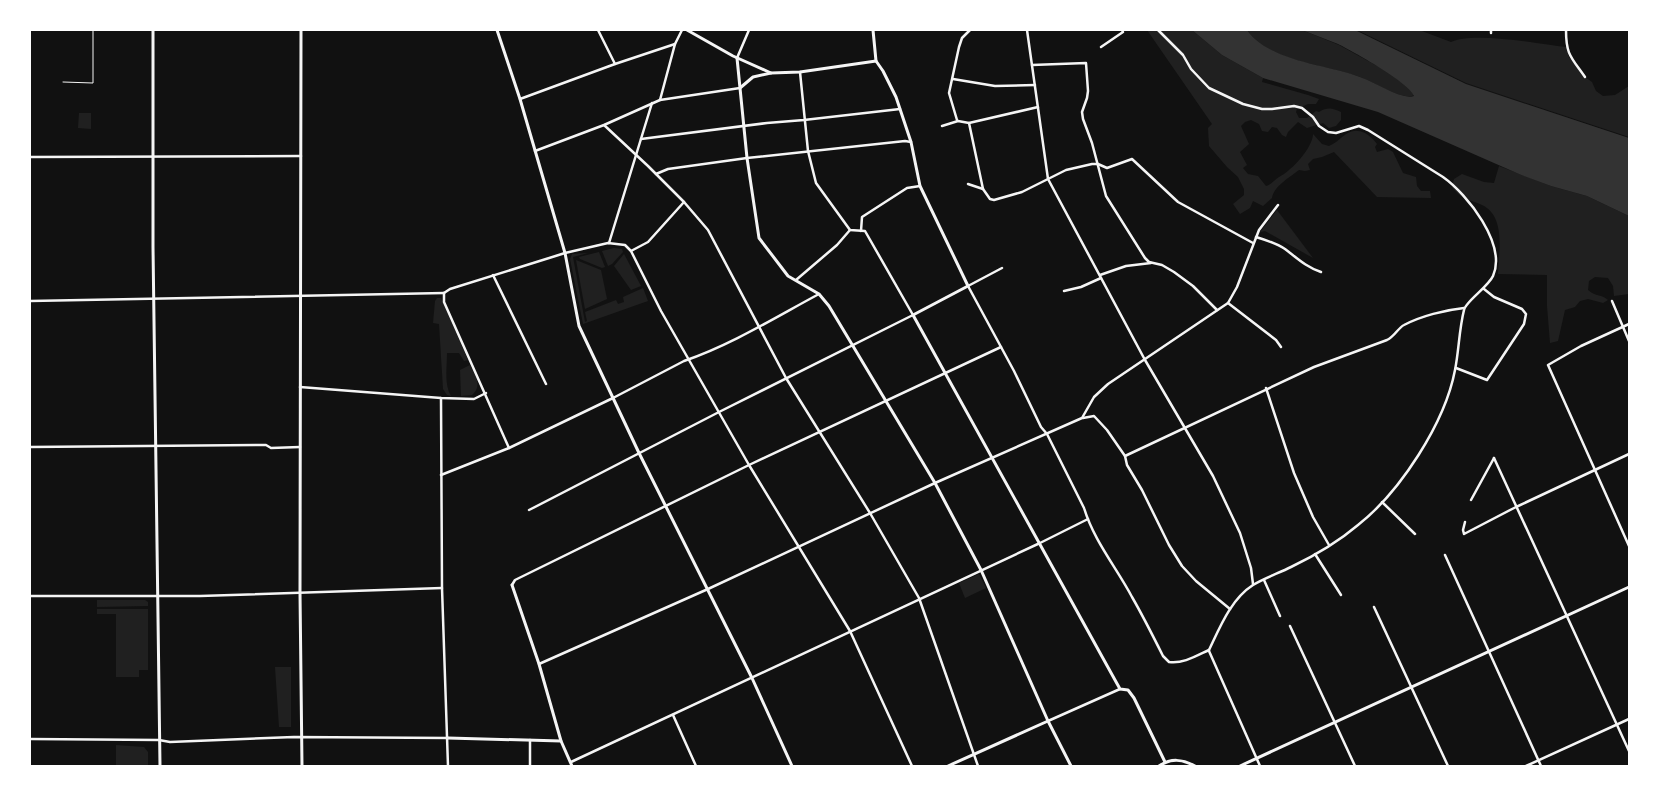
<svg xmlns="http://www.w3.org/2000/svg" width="1659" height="796" font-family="Rubik,sans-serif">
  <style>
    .green { fill: #202020 }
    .water { fill: #333 }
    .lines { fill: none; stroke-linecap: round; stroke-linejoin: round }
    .service { stroke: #f5f5f5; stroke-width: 1 }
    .minor { stroke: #f5f5f5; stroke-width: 2.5 }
    .tertiary { stroke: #f5f5f5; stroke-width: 3 }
    .secondary { stroke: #f5f5f5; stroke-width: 3 }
  </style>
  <rect width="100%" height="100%" fill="#111"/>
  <!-- green -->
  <g class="green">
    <path d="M1147,30H1192L1222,55L1263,78L1262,82L1308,95L1319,99L1316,104H1308L1297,109L1296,112L1299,118H1307L1316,111L1319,112C1328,107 1332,108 1341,112V120L1336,126L1329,128L1323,123L1307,128L1298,122L1288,132L1286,137L1282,135L1277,128L1272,127L1268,132L1262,131L1259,124L1251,120L1245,122L1241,126L1249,144L1240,152L1247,165L1243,168L1248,174L1258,176L1266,186C1271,185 1274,180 1279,177C1282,175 1286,173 1289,170C1298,163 1313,145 1313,134L1322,144L1329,146C1343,140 1348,125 1365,133C1370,136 1373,139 1377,144L1375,147L1377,152L1388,149L1393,152L1403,173L1416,177L1417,186L1421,191H1430L1431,198L1377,197L1334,152L1322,157L1313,159L1308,164L1310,170L1305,171L1299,170C1290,177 1274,186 1272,198L1263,206L1253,201L1250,208L1240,214L1233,204L1244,195V189L1238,177L1227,167L1209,146L1208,128L1212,124Z"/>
    <path d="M1247,30H1302L1339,45L1379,67L1412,89L1414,95L1410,97C1393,95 1377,84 1360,77C1326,64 1270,63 1247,30Z"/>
    <path d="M1357,30H1419L1451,42C1474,31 1539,44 1566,47L1569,57L1585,77L1592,82L1596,91L1603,96L1615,95L1629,86V137L1466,83Z"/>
    <path d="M79,113H91V129L78,128Z"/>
    <path d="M1499,166L1551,186L1587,196L1629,216V294L1614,296L1613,286L1608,278L1595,277L1589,281L1588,290C1596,297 1602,294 1608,300L1603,303L1588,299L1580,301L1575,307L1565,310L1558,341L1550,343L1547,306V275L1498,274C1499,253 1506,216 1482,205C1467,198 1463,201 1452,187L1454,179L1462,174L1484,182L1494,183Z"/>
    <path d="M1277,210L1313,258L1265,231L1260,232Z"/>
    <path d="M614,248L622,249L623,252L612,264L608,266L602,251Z"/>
    <path d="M599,252L605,267L602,268L580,259L579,257Z"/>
    <path d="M588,253L573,257L585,322L587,321L585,312L616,300L618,304L624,302L623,297L643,288L648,301L583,324L570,259L572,254Z"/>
    <path d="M624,254L641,286L631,290L614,266Z"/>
    <path d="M576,260L601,270L607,299L585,309Z"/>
    <path d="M437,298H441L468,360L464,361L459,353H447C447,367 444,385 451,396L447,395L443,389L439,324L433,323L435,301Z"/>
    <path d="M470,365C475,375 483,386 472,395L461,396L460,370Z"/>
    <path d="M979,574L986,588L965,598L959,583Z"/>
    <path d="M97,600H145L148,602V606L97,607Z"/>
    <path d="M97,609H148V670H139V677H116V614H97Z"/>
    <path d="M275,667H291V727H279Z"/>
    <path d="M116,745L144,747L148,752V766H116Z"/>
  </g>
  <!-- water -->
  <path class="water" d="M1192,30H1247C1270,62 1326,64 1360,77C1377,83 1393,95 1410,97L1414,96C1410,83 1352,51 1338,44C1326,39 1314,35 1302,30H1355L1466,84L1629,138V216L1587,196L1551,186L1519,174L1378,112L1263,78L1222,55Z"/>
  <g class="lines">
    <!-- service -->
    <path class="service" d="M63,82L93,83V30"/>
    <!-- minor -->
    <g class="minor">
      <path d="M598,30L615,64"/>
      <path d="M1027,30L1048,179L1145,360L1213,476L1240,533L1251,568L1253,584"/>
      <path d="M1158,30L1183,55L1191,69L1209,88L1243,104L1262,109H1272L1294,106L1302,108L1313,117L1319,126L1328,132L1336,133L1359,126L1368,130L1443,177C1467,194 1507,244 1493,276C1488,287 1465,302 1464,310C1459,330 1459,350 1455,370C1445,423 1400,492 1358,525C1338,542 1314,556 1291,567C1279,573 1262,579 1253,585C1231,599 1220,627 1209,650"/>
      <path d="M1566,30C1566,55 1571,57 1585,77"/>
      <path d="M1491,33V30"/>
      <path d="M1101,47L1123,32L1122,30"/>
      <path d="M737,58L749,30"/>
      <path d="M1032,65L1086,63L1088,91L1087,98L1082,112L1083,119L1092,143L1106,196L1145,258L1149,262L1162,265L1174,272L1193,286L1217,310"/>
      <path d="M953,79L995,86L1035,85"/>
      <path d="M520,99L615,64L675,44L682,30"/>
      <path d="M660,100L675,44"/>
      <path d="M957,120L949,93L959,47L962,38L970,30"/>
      <path d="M969,123L983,189L990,199L994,200L1022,192L1066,170L1092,164H1098L1107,168L1132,159L1178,202L1253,243"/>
      <path d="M604,125L648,166L684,202L708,230L786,378L870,513L919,598L978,766"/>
      <path d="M942,126L958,121L969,123L1038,107"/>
      <path d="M641,139L767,123L804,120L900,109"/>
      <path d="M535,151L604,125L660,100L740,88"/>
      <path d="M30,157L301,156"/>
      <path d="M656,174L668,169L747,158L905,141L911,142"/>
      <path d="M968,184L983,189"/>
      <path d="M861,231L862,217L907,188L920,186"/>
      <path d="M1256,237C1266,240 1276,243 1285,249C1297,258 1306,267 1321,272"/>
      <path d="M609,243L652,103"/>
      <path d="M631,251L648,242L684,202"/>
      <path d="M1002,268L968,286L1014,371L1041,427L1047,434L1084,508C1094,541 1116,567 1132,597C1143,616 1153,636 1163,656L1169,662C1183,664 1196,656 1209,650"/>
      <path d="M493,275L546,384"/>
      <path d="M1100,275L1126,266L1151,263"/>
      <path d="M796,280L837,245L850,230"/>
      <path d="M1064,291L1081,287L1101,278"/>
      <path d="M444,293L450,289L565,253L608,243L625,245L631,251L661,311L749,465L850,631L912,766"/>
      <path d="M444,293V302L509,448"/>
      <path d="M30,301L444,293"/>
      <path d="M1612,301L1629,341"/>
      <path d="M1228,303L1276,340L1281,347"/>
      <path d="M1629,324L1581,346L1548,365L1629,546"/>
      <path d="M1456,368L1487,380L1524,324L1526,314L1522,309L1494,297L1484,289"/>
      <path d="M300,387L441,398L474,399L486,393"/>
      <path d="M1266,388L1294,473L1313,517L1329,545"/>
      <path d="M441,398L442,588L448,766"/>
      <path d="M1083,418L1094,416L1107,430L1125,456L1127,465L1142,490L1169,545L1182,566L1196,581L1230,609"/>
      <path d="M30,447L266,445L271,448L300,447"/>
      <path d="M1125,456L1314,367L1387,340C1395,336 1398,328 1404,325C1421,316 1445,310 1464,308"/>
      <path d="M1494,458L1629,751"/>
      <path d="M441,475L509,448L613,398L684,361C731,345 776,317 819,294"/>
      <path d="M1471,500L1494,458"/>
      <path d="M1382,502L1415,534"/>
      <path d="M529,510L719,412L913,315L865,231L850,230L816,183L808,151L800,72"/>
      <path d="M1465,522L1463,530L1464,534L1516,507L1629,454"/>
      <path d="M1315,554L1341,595"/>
      <path d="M1445,555L1541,766"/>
      <path d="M1264,580L1280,616"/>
      <path d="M512,585L515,580L749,465L1001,347"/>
      <path d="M30,596H200L442,588"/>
      <path d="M1374,607L1448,766"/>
      <path d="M1290,626L1355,766"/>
      <path d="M1209,651L1260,766"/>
      <path d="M539,664L708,589L935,483L1082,418L1094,397L1108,384L1228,303L1237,287L1259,230L1278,205"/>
      <path d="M673,715L696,766"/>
      <path d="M1048,721L1120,689"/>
      <path d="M30,739L159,740L170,742L294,737L448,738"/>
      <path d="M530,740V766"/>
      <path d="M571,762L1040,543L1088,519"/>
      <path d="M1526,766L1629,719"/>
    </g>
    <!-- tertiary -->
    <g class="tertiary">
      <path d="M497,30L520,99L565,253L579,326L639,453L752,678L792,766"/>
      <path d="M687,30L733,56L771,73"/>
      <path d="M737,58L740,88"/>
      <path d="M512,585L539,664L561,741L572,766"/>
      <path d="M448,738L561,741"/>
      <path d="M948,766L1048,721"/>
      <path d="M1240,766L1629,587"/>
    </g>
    <!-- secondary -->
    <g class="secondary">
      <path d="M153,30V247L160,766"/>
      <path d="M301,30L300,593L302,766"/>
      <path d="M873,30L876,61L883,71L896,97L911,142L920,186L968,286L913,315L1115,680L1120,689L1128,690L1134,698L1165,762"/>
      <path d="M876,61L800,72L771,73L753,77L740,88L747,158L759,238L788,276L819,294L829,306L935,483L981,570L1048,721L1071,766"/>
      <path d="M1159,766C1171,758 1182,759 1195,766"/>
    </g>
  </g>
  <!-- border -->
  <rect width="1659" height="796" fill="none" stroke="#ffffff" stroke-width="62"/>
</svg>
